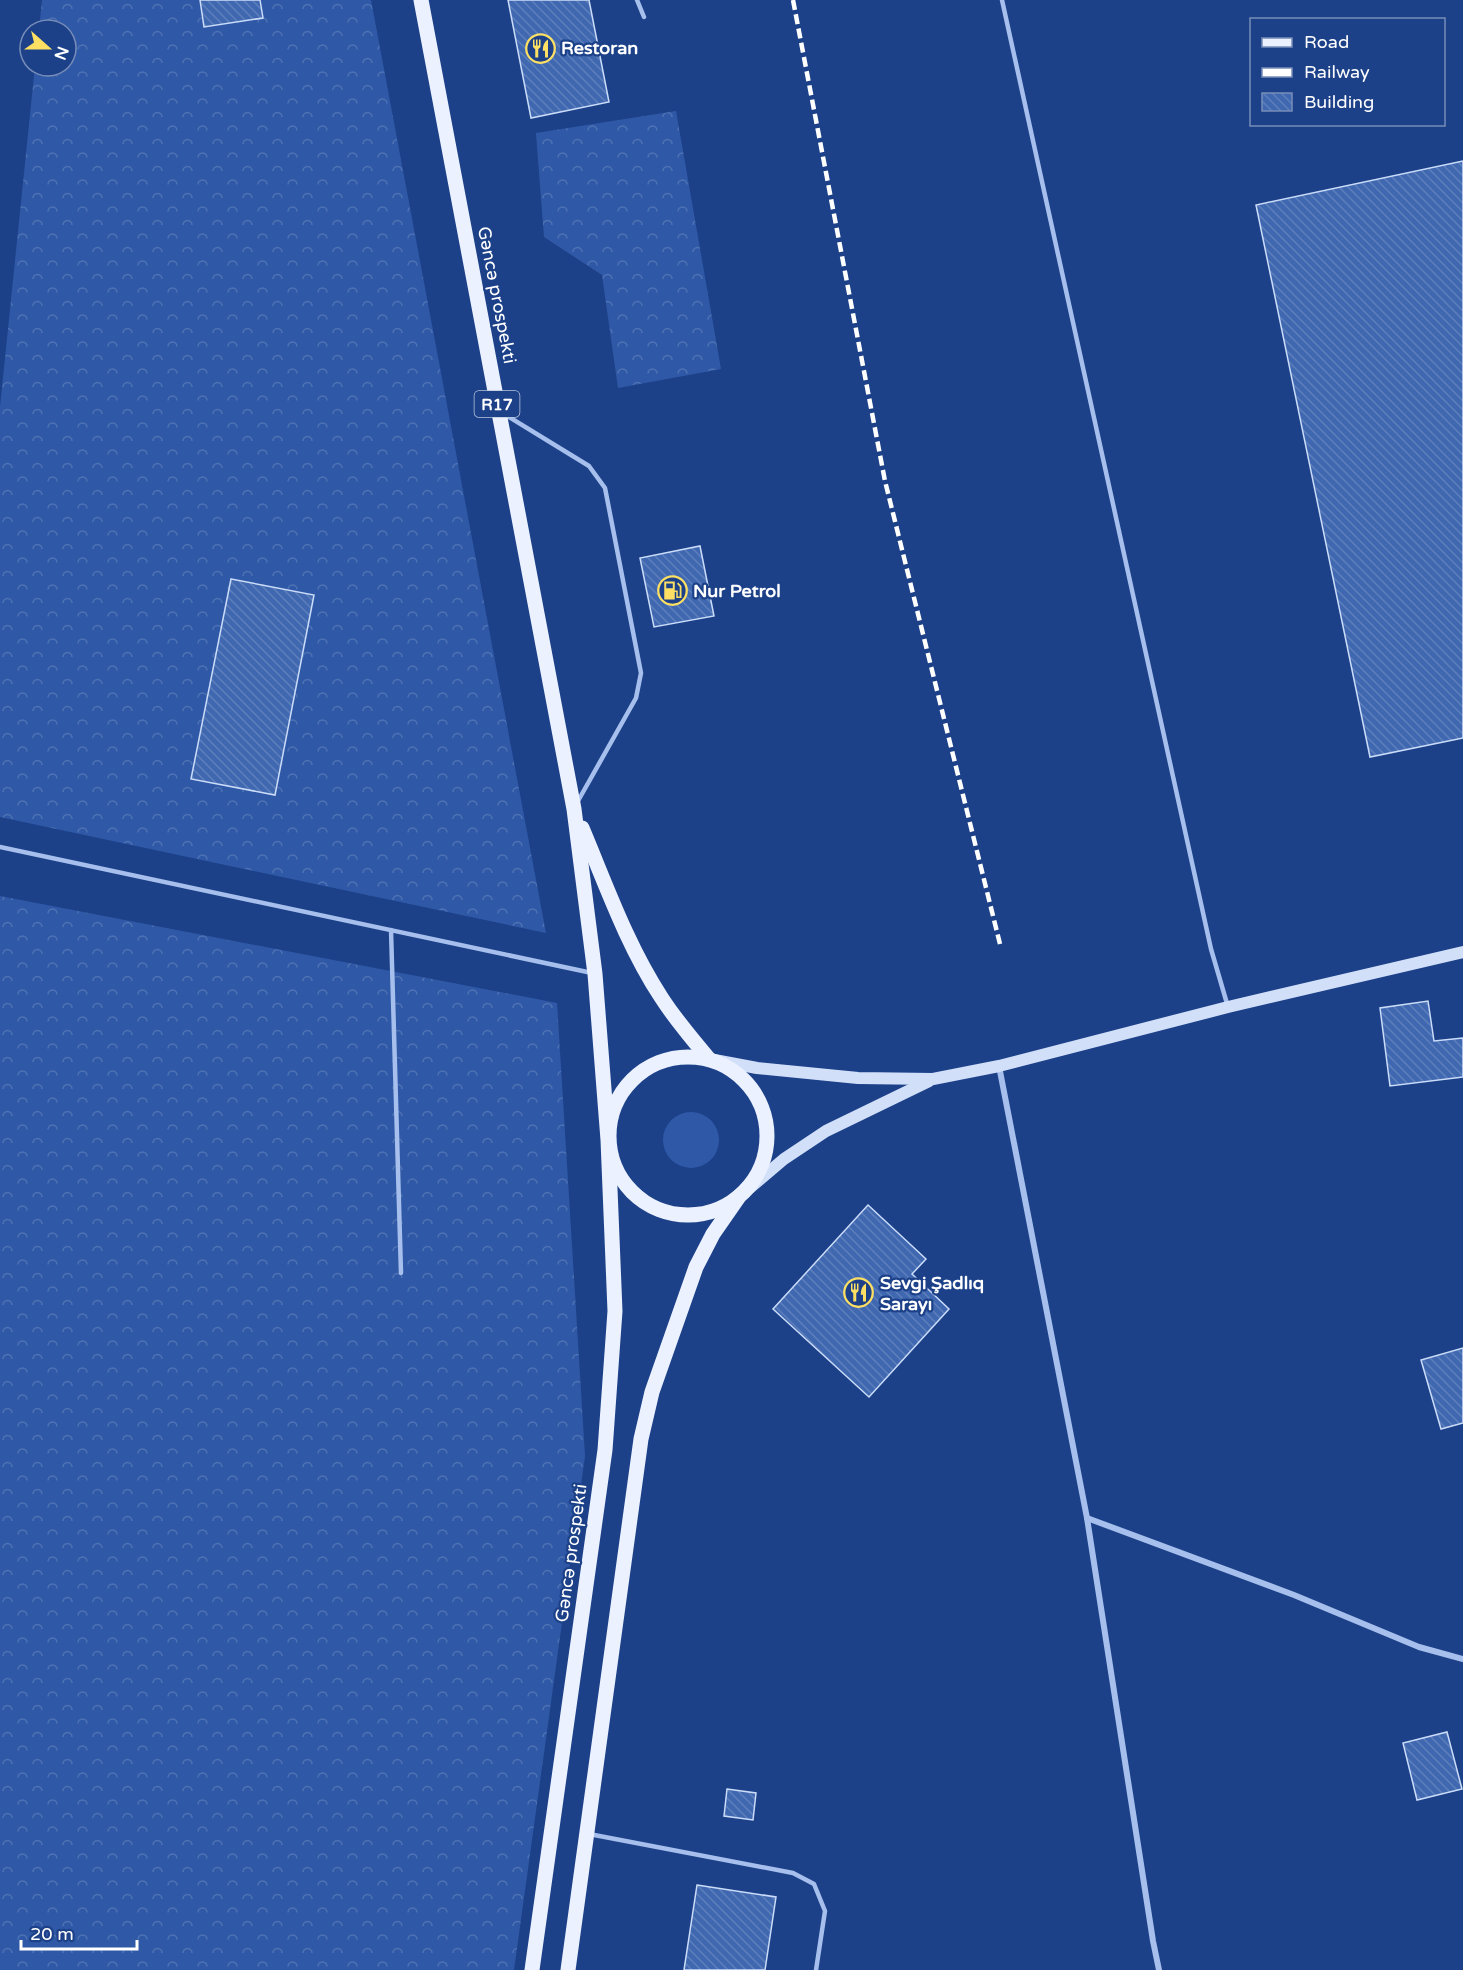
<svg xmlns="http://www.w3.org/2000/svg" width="1463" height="1970" font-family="'Varela Round',sans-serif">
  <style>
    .grass { fill: #2f59a7 }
    .forest { fill: url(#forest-crowns) }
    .building { fill: url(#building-back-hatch); stroke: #cbdcf9; stroke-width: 1.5 }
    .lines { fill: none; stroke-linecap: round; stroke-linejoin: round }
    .lane { stroke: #a6bfec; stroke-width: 4.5 }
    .street { stroke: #a6bfec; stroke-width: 6 }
    .secondary { stroke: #d2dff9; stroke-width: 12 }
    .primary { stroke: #ebf1ff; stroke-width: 15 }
    .rail { stroke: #fff; stroke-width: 4.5; stroke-dasharray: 10 4.5; stroke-linecap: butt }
    .labels { text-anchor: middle; stroke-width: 4.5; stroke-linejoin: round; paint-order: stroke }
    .shield { fill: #1c4189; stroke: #bbc6dc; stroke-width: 1.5 }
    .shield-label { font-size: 16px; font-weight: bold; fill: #fff }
    .poi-label { font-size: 18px; font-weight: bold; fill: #fff; stroke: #1c4189; text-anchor: start }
    .street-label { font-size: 18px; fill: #fff; stroke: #1c4189 }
  </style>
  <defs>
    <pattern id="forest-crowns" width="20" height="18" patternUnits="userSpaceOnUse" patternTransform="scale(1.5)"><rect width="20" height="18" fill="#2f59a7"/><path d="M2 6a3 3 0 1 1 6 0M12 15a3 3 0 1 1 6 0" fill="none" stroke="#4e72b4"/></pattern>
    <pattern id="building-back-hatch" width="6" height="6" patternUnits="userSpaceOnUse" patternTransform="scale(1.5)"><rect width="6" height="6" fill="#4068b0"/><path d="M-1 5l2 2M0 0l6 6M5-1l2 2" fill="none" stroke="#5d7fbc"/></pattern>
  </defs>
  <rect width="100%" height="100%" fill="#1c4189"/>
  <!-- grass -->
  <circle class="grass" cx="691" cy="1140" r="28"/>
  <!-- forest -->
  <g class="forest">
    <path d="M42,0H371L546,933L0,817V407L35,66H66V30H39Z"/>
    <path d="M676,111L721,369L618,388L602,275L544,237L536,133Z"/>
    <path d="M0,896L557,1003L585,1456L514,1970H0Z"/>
  </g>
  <!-- building -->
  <g class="building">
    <path d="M200,0H260L263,18L204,27Z"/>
    <path d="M508,0H589L609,102L531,118Z"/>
    <path d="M1463,161V738L1370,757L1256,205Z"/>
    <path d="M700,546L714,616L654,627L640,558Z"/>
    <path d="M231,579L314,595L275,795L191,779Z"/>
    <path d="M1428,1001L1434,1041L1463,1038V1077L1390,1086L1380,1008Z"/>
    <path d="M868,1205L926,1259L912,1274L949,1309L869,1397L773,1309Z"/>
    <path d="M1463,1348V1423L1441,1429L1421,1360Z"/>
    <path d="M1447,1732L1462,1789L1417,1800L1403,1743Z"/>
    <path d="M727,1789L756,1793L753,1820L724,1816Z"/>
    <path d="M697,1885L776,1897L765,1970H684Z"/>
  </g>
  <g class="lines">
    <!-- lane -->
    <g class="lane">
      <path d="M637,0L644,17"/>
      <path d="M1002,0L1211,949L1228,1007"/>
      <path d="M504,414L589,466L605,488L641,673L636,698L578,801"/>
      <path d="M0,847L592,973"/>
      <path d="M391,930L401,1273"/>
      <path d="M589,1834L793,1873L814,1884L825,1911L816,1970"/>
    </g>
    <!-- street -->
    <g class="street">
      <path d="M999,1066L1087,1518L1153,1941L1159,1970"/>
      <path d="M1087,1518L1294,1595L1419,1647L1463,1659"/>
    </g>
    <!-- secondary -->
    <g class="secondary">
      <path d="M709,1059L757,1068L858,1078L933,1079L999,1066L1228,1007L1463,952"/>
      <path d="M738,1198L784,1159L826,1131L929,1081"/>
    </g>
    <!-- primary -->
    <g class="primary">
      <path d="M421,0L574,809L595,974L608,1140L615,1311L605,1450L532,1970"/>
      <path d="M582,828C606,885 627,945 661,997C675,1019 692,1039 709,1059"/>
      <circle cx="688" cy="1136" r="79"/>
      <path d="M568,1970L641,1439L652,1392L696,1267L713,1234L738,1198"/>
    </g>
    <!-- rail -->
    <path class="rail" d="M793,0L885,481L1000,944"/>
  </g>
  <!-- icons -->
  <defs>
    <symbol id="restaurant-ring" viewBox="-11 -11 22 22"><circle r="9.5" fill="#1c4189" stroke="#fddf63" stroke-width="1.5"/><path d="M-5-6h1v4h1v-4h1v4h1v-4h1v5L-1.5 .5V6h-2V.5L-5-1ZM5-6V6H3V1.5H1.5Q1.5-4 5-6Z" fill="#fddf63"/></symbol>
    <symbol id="fuel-ring" viewBox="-11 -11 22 22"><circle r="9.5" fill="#1c4189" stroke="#fddf63" stroke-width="1.5"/><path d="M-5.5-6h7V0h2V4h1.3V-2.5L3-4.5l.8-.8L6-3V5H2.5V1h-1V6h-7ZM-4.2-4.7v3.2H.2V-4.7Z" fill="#fddf63"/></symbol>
  </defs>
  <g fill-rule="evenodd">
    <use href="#restaurant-ring" x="524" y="32" width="33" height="33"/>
    <use href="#fuel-ring" x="656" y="574" width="33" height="33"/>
    <use href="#restaurant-ring" x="842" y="1276" width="33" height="33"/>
  </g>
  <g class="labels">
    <!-- shield labels -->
    <rect class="shield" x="474.5" y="391" width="45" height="26" rx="4.5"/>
    <g class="shield-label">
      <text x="497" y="410">R17</text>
    </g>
    <!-- poi labels -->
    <g class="poi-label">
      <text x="561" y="54">Restoran</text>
      <text x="693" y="597">Nur Petrol</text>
      <text x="880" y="1289">Sevgi Şadlıq<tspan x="880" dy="21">Sarayı</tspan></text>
    </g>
    <!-- street labels -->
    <g class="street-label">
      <text transform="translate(497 295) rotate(79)" y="6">Gəncə prospekti</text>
      <text transform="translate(571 1553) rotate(-82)" y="6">Gəncə prospekti</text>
    </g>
  </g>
  <!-- legend -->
  <rect x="1250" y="18" width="195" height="108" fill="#1c4189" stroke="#778db8" stroke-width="1.5"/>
  <rect x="1262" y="38" width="30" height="9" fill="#ebf1ff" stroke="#778db8" stroke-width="1.5"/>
  <text x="1304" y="48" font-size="18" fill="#ffffff">Road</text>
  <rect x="1262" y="68" width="30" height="9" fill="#ffffff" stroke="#778db8" stroke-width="1.5"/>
  <text x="1304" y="78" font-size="18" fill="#ffffff">Railway</text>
  <rect x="1262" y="93" width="30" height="18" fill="url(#building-back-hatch)" stroke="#778db8" stroke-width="1.5"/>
  <text x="1304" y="108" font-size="18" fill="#ffffff">Building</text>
  <!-- north arrow -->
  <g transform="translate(48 48) rotate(111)"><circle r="28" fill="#1c4189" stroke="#778db8" stroke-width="1.5"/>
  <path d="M0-4.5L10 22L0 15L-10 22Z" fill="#fddf63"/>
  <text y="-9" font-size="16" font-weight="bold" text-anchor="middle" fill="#ffffff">N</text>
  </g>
  <!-- scale -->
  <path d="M21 1940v9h116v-9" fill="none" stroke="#ffffff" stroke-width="3"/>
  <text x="30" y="1940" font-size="18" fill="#ffffff" stroke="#1c4189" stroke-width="4.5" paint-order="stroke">20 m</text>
</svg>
